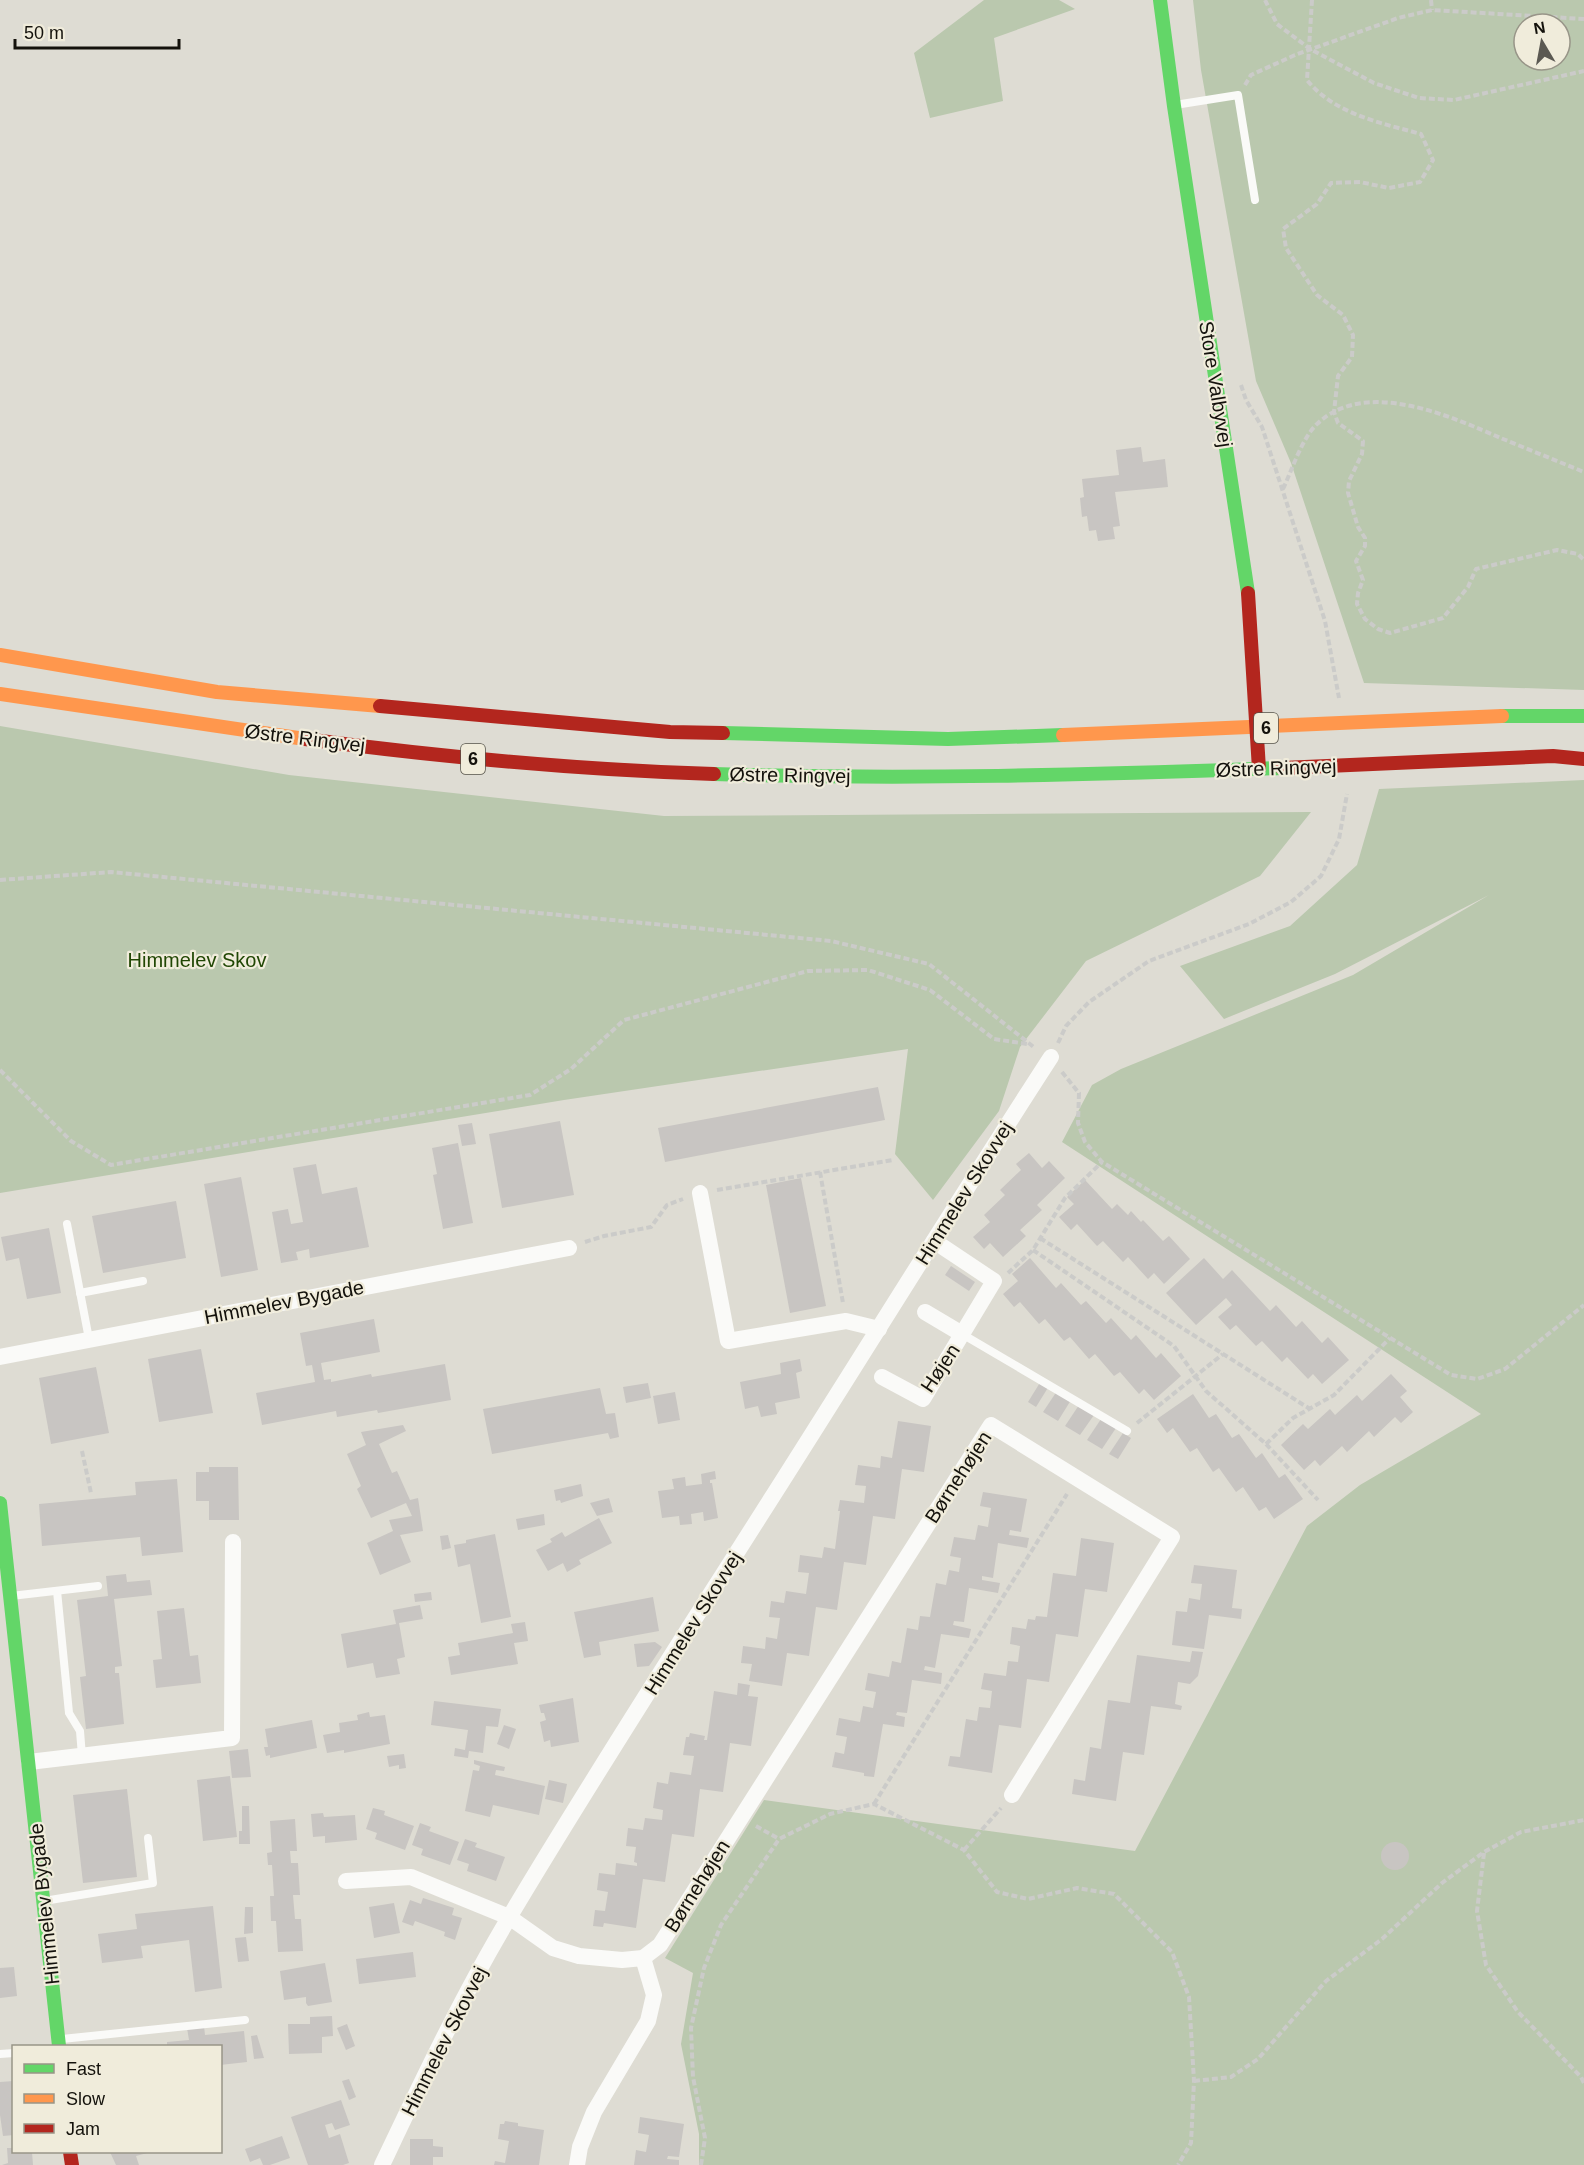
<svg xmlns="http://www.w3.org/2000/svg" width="1584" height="2165" font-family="Arial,sans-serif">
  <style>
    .green { fill: #bac8ae; fill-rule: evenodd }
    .building { fill: #c8c5c2 }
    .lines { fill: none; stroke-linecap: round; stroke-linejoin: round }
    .path { stroke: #cbcbc9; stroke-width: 4; stroke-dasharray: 6 3; stroke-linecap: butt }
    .lane { stroke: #fafaf8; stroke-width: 8 }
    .street { stroke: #fafaf8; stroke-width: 16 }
    .fast { stroke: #63d668; stroke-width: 14 }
    .slow { stroke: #ff974d; stroke-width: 14 }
    .jam { stroke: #b3261e; stroke-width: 14 }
    .labels { text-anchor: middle; stroke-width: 4.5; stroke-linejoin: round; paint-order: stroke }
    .shield { fill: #f0ecdb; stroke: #56534a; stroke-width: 1.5 }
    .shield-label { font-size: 18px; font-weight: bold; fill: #14120c }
    .street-label { font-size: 20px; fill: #14120c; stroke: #f0ecdb }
    .park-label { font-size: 20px; fill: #214704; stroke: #f0ecdb }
  </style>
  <rect width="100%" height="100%" fill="#dedcd3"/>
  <!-- green -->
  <g class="green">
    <path d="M984,0H1059L1075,9L994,38L1003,101L930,118L914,53Z"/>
    <path d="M1193,0H1584V690L1364,683L1291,463L1256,381L1201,70ZM1524,24H1560V60H1524Z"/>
    <path d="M0,726L289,775L664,816L1311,812L1260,876L1086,961L1020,1047L999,1111L933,1200L895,1154L908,1049L564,1100L0,1193Z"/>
    <path d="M1584,780V2165H699V2134L681,2044L693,1973L665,1958L764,1800L1135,1851L1307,1526L1360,1485L1481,1414L1062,1142L1092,1085L1121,1069L1353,975L1489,895L1335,974L1224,1019L1180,966L1290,926L1357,865L1379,789Z"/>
  </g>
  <!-- building -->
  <g class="building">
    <path d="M1141,447L1143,462L1165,459L1168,487L1115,492L1120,526L1113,527L1115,539L1098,541L1096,530L1089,531L1087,516L1082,517L1080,498L1084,497L1082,479L1119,475L1116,450Z"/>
    <path d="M878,1087L885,1120L665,1162L658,1128Z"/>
    <path d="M560,1121L574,1195L502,1208L489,1134Z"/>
    <path d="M472,1123L476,1144L462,1146L458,1125Z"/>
    <path d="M458,1143L473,1223L443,1229L433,1175L437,1174L432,1148Z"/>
    <path d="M1029,1153L1042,1168L1049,1161L1065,1178L1037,1205L1042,1210L1020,1230L1026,1236L1003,1257L990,1243L984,1249L973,1237L990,1222L984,1215L1005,1195L1000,1190L1021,1170L1016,1164Z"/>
    <path d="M316,1164L322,1194L357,1187L369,1247L310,1258L309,1249L296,1252L298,1260L281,1263L272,1212L288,1209L291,1224L303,1222L293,1168Z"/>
    <path d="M241,1177L258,1270L221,1277L204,1184Z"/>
    <path d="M801,1178L826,1306L790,1313L766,1185Z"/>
    <path d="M1085,1180L1112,1209L1117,1204L1128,1215L1131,1211L1141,1222L1143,1220L1163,1241L1169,1236L1190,1259L1164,1284L1154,1273L1148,1279L1128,1257L1123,1262L1103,1241L1097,1246L1077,1224L1071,1230L1059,1217L1074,1204L1067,1197Z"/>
    <path d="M176,1201L186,1258L103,1273L92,1216Z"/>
    <path d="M49,1228L61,1293L27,1299L19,1258L6,1261L1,1237Z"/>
    <path d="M1030,1258L1056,1288L1061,1283L1081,1305L1086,1301L1106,1323L1111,1318L1131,1340L1136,1335L1156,1358L1161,1353L1181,1376L1154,1400L1144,1389L1139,1394L1120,1372L1114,1376L1095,1354L1089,1359L1070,1337L1064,1341L1045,1319L1039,1324L1020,1302L1014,1307L1003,1294L1018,1281L1012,1274Z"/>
    <path d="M1204,1258L1223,1279L1232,1270L1270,1311L1276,1305L1296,1327L1302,1321L1322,1343L1328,1337L1349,1360L1322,1384L1313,1374L1308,1379L1287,1357L1282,1362L1262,1341L1256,1346L1236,1325L1230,1330L1218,1317L1232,1305L1226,1298L1196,1325L1166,1293Z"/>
    <path d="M951,1266L975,1282L969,1291L945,1275Z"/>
    <path d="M374,1319L380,1352L321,1363L324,1380L331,1379V1382L371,1374L372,1377L445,1364L451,1400L378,1413L377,1410L337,1417L336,1411L262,1425L256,1393L315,1382L312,1365L306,1366L300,1333Z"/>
    <path d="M201,1349L213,1413L159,1422L148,1359Z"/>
    <path d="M800,1359L802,1371L796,1373L800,1398L775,1403L777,1414L761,1417L758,1406L745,1409L740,1382L781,1374L780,1363Z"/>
    <path d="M96,1367L109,1433L51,1444L39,1378Z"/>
    <path d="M1391,1374L1407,1391L1400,1397L1413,1412L1401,1423L1395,1417L1374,1437L1369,1431L1347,1452L1342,1446L1320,1466L1315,1460L1304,1470L1281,1445L1303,1424L1308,1429L1330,1409L1335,1415L1357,1395L1362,1401Z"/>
    <path d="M1041,1381L1049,1386L1036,1407L1028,1402Z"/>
    <path d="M648,1383L651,1398L626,1403L623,1387Z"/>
    <path d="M600,1388L606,1414L615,1413L619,1437L610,1439L608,1433L492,1454L483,1409Z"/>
    <path d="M1057,1391L1071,1400L1058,1421L1043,1412Z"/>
    <path d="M675,1392L680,1420L658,1424L653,1396Z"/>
    <path d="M1193,1394L1209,1418L1216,1414L1232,1438L1239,1434L1256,1458L1262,1453L1279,1478L1285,1474L1303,1499L1274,1519L1266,1507L1259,1511L1243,1487L1236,1492L1219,1468L1213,1472L1197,1448L1190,1452L1173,1428L1167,1433L1157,1419Z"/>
    <path d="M1079,1405L1094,1415L1080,1435L1065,1426Z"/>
    <path d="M1101,1419L1116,1428L1102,1449L1087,1440Z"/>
    <path d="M898,1421L931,1426L924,1472L902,1469L895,1519L873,1516L866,1565L844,1562L837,1610L816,1607L809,1656L787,1653L782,1686L749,1681L752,1664L741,1663L743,1646L765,1649L766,1637L777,1639L780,1618L769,1617L771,1601L784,1603L786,1591L806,1594L809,1573L798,1572L800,1555L822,1558L824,1547L835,1549L840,1511H838L840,1500L864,1503L866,1486L855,1485L858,1465L880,1468L881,1456L892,1458Z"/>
    <path d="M403,1425L406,1431L379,1444L392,1473L397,1471L410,1500L418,1498L423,1531L400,1535L411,1562L380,1575L367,1543L393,1531L389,1520L412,1516L406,1503L371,1518L357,1489L361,1486L347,1454L366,1445L361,1432Z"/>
    <path d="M1123,1433L1131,1438L1118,1459L1109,1454Z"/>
    <path d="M209,1467H238L239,1520H209V1501H196V1472H209Z"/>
    <path d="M715,1471L716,1479L710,1480V1483H712L718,1518L704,1521L703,1512L691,1514L692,1524L680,1525L679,1516L662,1518L658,1491L674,1489L672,1479L685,1477L686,1486L702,1484L701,1474Z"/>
    <path d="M177,1479L183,1552L142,1556L140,1537L42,1546L39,1504L136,1495L135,1482Z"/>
    <path d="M581,1484L583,1496L561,1503L560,1500L556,1501L554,1490Z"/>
    <path d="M983,1492L1027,1499L1021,1532L1010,1530L1009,1535L1029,1538L1027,1548L998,1543L993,1578L982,1576V1580L1000,1583L998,1593L969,1588L964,1622L954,1621L953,1625L971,1629L969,1638L941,1634L935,1668L925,1666L924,1670L942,1673L941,1684L912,1680L907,1713L897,1712L896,1715L905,1717L904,1727L883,1724L874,1777L864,1776V1773L832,1767L835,1752L844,1754L847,1737L836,1735L839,1718L860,1722L863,1706L873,1708L876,1692L865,1690L868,1673L889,1677L892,1661L901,1663L907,1628L918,1630L920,1616L930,1617L936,1583L946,1585L949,1570L959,1572L961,1558L950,1556L954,1537L975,1540L978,1525L988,1527L991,1508L980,1506Z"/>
    <path d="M609,1498L613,1512L597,1516L590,1503Z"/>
    <path d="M544,1514L545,1525L518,1530L516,1519Z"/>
    <path d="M599,1518L612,1543L579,1560L581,1564L567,1572L563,1563L548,1571L536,1550L552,1542L550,1539L562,1532L565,1537Z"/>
    <path d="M495,1534L511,1617L481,1623L470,1564L458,1567L454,1545L466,1543V1540Z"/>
    <path d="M448,1535L451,1548L442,1550L440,1536Z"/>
    <path d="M1081,1538L1114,1543L1107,1592L1085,1589L1078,1637L1056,1634L1049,1682L1027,1679L1021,1728L999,1725L992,1773L948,1766L950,1756L960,1757L966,1719L977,1721L979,1707L990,1708L992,1691L981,1689L984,1673L1006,1676L1008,1661L1018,1662L1020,1646L1010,1644L1012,1627L1026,1629L1028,1619L1035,1620L1036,1616L1047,1617L1053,1573L1076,1576Z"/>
    <path d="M1194,1565L1237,1570L1232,1608L1242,1609L1241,1619L1209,1615L1204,1649L1172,1645L1176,1611L1187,1612L1189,1598L1200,1600L1202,1584L1191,1583Z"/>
    <path d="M126,1574L127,1582L150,1580L152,1595L114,1599L122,1666L115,1667V1673H119L124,1724L86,1729L80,1677L86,1676L77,1600L108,1596L106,1576Z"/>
    <path d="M431,1592L432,1600L415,1602L414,1594Z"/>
    <path d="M653,1597L659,1631L599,1642L601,1655L584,1658L574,1612Z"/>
    <path d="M420,1605L423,1619L399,1623L405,1657L397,1659L400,1674L376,1678L373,1663L347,1668L341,1634L396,1624L393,1610Z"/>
    <path d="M184,1608L190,1656L198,1655L201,1683L156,1688L153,1660L162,1659L157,1611Z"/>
    <path d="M525,1622L528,1641L514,1643L518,1664L451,1675L448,1657L460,1655L458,1643L513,1633L511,1624Z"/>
    <path d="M655,1642L662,1647L649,1666L637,1667L634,1644Z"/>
    <path d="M1192,1651L1203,1652L1198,1676L1190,1684L1178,1682L1175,1704L1182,1706L1181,1710L1151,1706L1144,1755L1123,1752L1116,1801L1072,1794L1074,1779L1085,1781L1090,1747L1101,1749L1108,1700L1130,1703L1137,1655L1190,1662Z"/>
    <path d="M738,1683L750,1685L748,1696L758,1697L751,1746L730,1743L723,1792L700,1789L694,1837L672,1834L665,1882L643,1879L636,1928L604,1923L603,1927L593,1926L595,1910L605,1911L608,1892L597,1890L599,1873L615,1875L616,1863L637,1866V1863L634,1862L636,1847L626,1846L628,1828L643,1830L645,1818L662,1820L663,1810L653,1808L657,1782L668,1784L670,1772L691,1775L694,1756L683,1755L686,1737H689L690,1733L705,1736L704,1740H707L714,1691L737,1695Z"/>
    <path d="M573,1698L579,1742L551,1747L550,1740L544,1742L540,1722L546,1720L544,1713H541L539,1705Z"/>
    <path d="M434,1701L501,1709L498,1727L486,1726L483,1753L469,1751L468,1758L454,1756L455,1748L465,1750L468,1730L431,1725Z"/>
    <path d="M369,1712L370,1717L385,1715L390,1744L344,1753V1750L327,1753L323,1735L340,1732L339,1723L358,1720L357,1715Z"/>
    <path d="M312,1720L317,1748L270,1758V1755L266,1756L264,1747H268L265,1729Z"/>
    <path d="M504,1725L516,1729L509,1749L497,1744Z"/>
    <path d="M248,1749L251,1777L232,1778L229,1751Z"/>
    <path d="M404,1754L406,1768L399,1769V1765L389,1767L387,1756Z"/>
    <path d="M474,1760L505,1767L504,1771L496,1770L495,1775L545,1786L539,1815L493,1805L490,1817L465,1811L473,1770L479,1771L480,1766L474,1764Z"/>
    <path d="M230,1776L237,1837L203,1841L197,1780Z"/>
    <path d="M549,1780L567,1784L563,1803L545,1799Z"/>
    <path d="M127,1789L137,1877L83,1883L73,1795Z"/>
    <path d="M242,1806H249L250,1844H239V1831H242Z"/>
    <path d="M373,1808L385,1811L384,1815L414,1826L405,1850L375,1839L377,1833L366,1829Z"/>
    <path d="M323,1813L324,1817L355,1815L357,1840L325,1843V1836L313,1837L311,1814Z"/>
    <path d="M295,1819L297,1851H290L291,1863H298L300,1895H293L295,1919H301L303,1951L278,1952L276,1921H271L270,1896H274L272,1865H268L267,1853L272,1852L270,1821Z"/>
    <path d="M420,1823L431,1827L429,1831L459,1842L450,1865L421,1855L423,1849L412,1845Z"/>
    <path d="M465,1839L477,1843L475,1847L505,1857L496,1881L467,1871L469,1864L457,1860Z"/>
    <circle cx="1395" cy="1856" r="14"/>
    <path d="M423,1898L454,1908L452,1915L462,1918L455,1940L444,1936L445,1932L415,1921L413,1926L402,1922L410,1900L421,1904Z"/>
    <path d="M394,1903L400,1933L374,1938L369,1907Z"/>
    <path d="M213,1906L222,1988L195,1992L189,1940L141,1946L143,1958L102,1963L98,1934L137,1929L135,1914Z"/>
    <path d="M245,1907H253V1933L244,1934Z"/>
    <path d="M246,1937L249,1961L238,1962L235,1938Z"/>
    <path d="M413,1952L416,1977L359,1984L356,1959Z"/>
    <path d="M325,1963L332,2002L308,2006L306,2003V1997L284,2000L280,1971Z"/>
    <path d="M14,1967L17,1996L0,1998V1968Z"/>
    <path d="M332,2016L333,2036L322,2037V2053L289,2054L288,2024H310V2017Z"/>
    <path d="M347,2024L355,2046L346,2050L337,2028Z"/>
    <path d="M204,2026L205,2035L244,2031L247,2062L220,2065V2046H167V2042L189,2040L187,2028Z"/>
    <path d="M257,2035L264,2058L254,2059L251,2036Z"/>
    <path d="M349,2079L356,2097L349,2100L342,2081Z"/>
    <path d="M14,2081V2135L3,2136L0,2115V2082Z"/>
    <path d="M341,2100L350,2125L335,2130L332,2123L325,2125L329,2138L340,2134L349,2163L343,2165H308L291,2117Z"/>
    <path d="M640,2117L684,2124L679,2157L668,2156L667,2159L679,2160V2165H634L636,2150L646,2152L649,2135L638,2133Z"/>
    <path d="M505,2121L518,2123V2126L544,2130L539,2165H494L495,2161L505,2163L509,2141L498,2139L500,2124H504Z"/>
    <path d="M282,2136L290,2158L270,2165H263L260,2158L250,2162L245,2149Z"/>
    <path d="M410,2139H433V2146L443,2147V2157H433V2165H410Z"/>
    <path d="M7,2148H14V2152H32L33,2165H2L8,2163Z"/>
    <path d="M110,2152H151L136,2156L139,2165H116Z"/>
  </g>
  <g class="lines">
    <!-- path -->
    <g class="path">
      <path d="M1265,0L1277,24L1310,49L1374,83L1419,98L1454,100L1584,71"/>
      <path d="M1312,0L1307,80C1334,114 1381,123 1421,134L1433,160L1420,182L1389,188L1360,182L1331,183L1317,204L1283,229L1286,248L1317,295L1343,315L1353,335L1352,357L1338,376L1334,412L1338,423L1363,441L1362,454L1349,481L1348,493L1358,527L1365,538V546L1356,561L1363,580L1358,593L1357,604L1365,619L1378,629L1390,633L1443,618L1468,587L1476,569L1557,550L1578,554L1584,560"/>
      <path d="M1431,0L1432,10"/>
      <path d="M1245,85L1251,75L1295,55L1398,18L1432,10L1584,19"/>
      <path d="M1241,385L1246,400L1262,427L1325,621L1339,698"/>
      <path d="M1283,489C1292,470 1302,438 1317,424C1366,377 1452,417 1503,439C1530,450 1557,461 1584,472"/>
      <path d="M0,880L111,872L831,941L929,964L1035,1048"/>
      <path d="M1058,1043L1066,1026L1089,1002L1149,961L1249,924L1291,902L1321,876L1339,839L1347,794"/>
      <path d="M0,1070L71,1141L111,1165L530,1095L571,1069L624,1020L808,971L868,970L930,990L994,1039L1027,1044"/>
      <path d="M1062,1072L1079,1093L1078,1123L1085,1142L1102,1162L1451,1375L1477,1379L1505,1369L1584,1305"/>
      <path d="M820,1172L843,1303"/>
      <path d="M717,1190L893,1160"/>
      <path d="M1040,1238L1310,1409"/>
      <path d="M585,1242L604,1236L651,1227L667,1205L683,1199"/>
      <path d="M1033,1250L1174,1346L1206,1391L1266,1444L1318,1500"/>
      <path d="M1008,1273L1033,1250L1065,1198L1102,1162"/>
      <path d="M1137,1423L1223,1354"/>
      <path d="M1266,1444L1293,1418L1334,1395L1390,1338"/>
      <path d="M82,1451L91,1493"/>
      <path d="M874,1804L1067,1494"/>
      <path d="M756,1826L779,1839"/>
      <path d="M964,1850L1001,1808"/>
      <path d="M1484,1853L1477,1911L1486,1965L1518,2012L1581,2077L1584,2083"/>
      <path d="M1194,2081L1231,2077L1258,2059L1326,1981L1382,1939L1442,1883L1484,1852L1521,1832L1584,1820"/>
      <path d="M701,2165L705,2138L693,2077L691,2028L704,1968L721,1925L779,1839L830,1814L874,1804L964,1850L997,1892L1028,1899L1077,1888L1114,1894L1172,1952L1189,1997L1194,2081L1191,2143L1178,2165"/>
    </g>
    <!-- lane -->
    <g class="lane">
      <path d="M1175,105L1238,95L1255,200"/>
      <path d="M67,1224L89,1339"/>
      <path d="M80,1293L143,1281"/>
      <path d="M962,1334L1127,1431"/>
      <path d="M57,1591L69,1713L80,1731L82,1756"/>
      <path d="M11,1596L98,1586"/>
      <path d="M44,1901L153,1883L148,1838"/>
      <path d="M62,2039L245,2020"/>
      <path d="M0,2054L14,2053"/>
    </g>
    <!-- street -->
    <g class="street">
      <path d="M700,1193L728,1341L846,1321L879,1329"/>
      <path d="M925,1312L962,1334"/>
      <path d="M0,1357L569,1248"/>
      <path d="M882,1377L923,1399L994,1281L934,1241"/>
      <path d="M29,1762L232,1738L233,1542"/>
      <path d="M346,1881L411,1877L509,1917L553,1948L579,1956L622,1960L643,1958L660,1945L991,1425L1172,1537L1012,1795"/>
      <path d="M382,2165C422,2081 462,1996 510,1916C591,1780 677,1647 762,1513C859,1361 953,1208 1051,1057"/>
      <path d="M577,2165L580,2147L594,2112L648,2021L654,1995L643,1958"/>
    </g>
    <!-- fast -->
    <g class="fast">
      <path d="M1160,0L1174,106L1248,593"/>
      <path d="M1502,716H1584"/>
      <path d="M723,733L948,739L1063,735"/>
      <path d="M714,774C903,780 1093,775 1282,768"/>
      <path d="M0,1503L59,2046"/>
    </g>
    <!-- slow -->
    <g class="slow">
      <path d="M0,655L217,692L380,706"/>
      <path d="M0,694L305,739"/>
      <path d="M1063,735L1502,716"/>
    </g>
    <!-- jam -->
    <g class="jam">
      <path d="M1248,593L1259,769"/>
      <path d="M380,706L670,732L723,733"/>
      <path d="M305,739C441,757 577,770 714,774"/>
      <path d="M1282,768L1553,756L1584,759"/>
      <path d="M70,2152L72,2165"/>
    </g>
  </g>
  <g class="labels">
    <!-- shield labels -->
    <g class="shield">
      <rect x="1254" y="713" width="24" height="30" rx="4.5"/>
      <rect x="461" y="744" width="24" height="30" rx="4.5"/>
    </g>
    <g class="shield-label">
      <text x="1266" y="734">6</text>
      <text x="473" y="765">6</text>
    </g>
    <!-- street labels -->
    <g class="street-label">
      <text transform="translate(1216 384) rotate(81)" y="7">Store Valbyvej</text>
      <text transform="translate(305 738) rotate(7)" y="7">Østre Ringvej</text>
      <text transform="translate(1276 768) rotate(-2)" y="7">Østre Ringvej</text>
      <text transform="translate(790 775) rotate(1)" y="7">Østre Ringvej</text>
      <text transform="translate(964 1193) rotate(-58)" y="7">Himmelev Skovvej</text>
      <text transform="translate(284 1302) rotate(-11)" y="7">Himmelev Bygade</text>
      <text transform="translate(940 1368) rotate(-56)" y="7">Højen</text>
      <text transform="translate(958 1477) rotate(-57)" y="7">Børnehøjen</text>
      <text transform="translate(693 1623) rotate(-58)" y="7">Himmelev Skovvej</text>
      <text transform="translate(697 1886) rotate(-58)" y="7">Børnehøjen</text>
      <text transform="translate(44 1904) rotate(-96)" y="7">Himmelev Bygade</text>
      <text transform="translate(444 2041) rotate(-63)" y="7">Himmelev Skovvej</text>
    </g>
    <!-- park labels -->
    <g class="park-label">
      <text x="197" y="967">Himmelev Skov</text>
    </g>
  </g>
  <!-- legend -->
  <rect x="12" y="2045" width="210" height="108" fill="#f0ecdb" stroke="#989588" stroke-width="1.5"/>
  <rect x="24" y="2064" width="30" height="9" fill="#63d668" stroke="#989588" stroke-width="1.5"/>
  <text x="66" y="2075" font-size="18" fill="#14120c">Fast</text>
  <rect x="24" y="2094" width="30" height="9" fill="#ff974d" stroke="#989588" stroke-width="1.5"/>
  <text x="66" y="2105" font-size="18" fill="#14120c">Slow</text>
  <rect x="24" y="2124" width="30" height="9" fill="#b3261e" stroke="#989588" stroke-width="1.5"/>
  <text x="66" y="2135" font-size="18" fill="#14120c">Jam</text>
  <!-- north arrow -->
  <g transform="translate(1542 42) rotate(350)"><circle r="28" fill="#f0ecdb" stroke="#989588" stroke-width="1.5"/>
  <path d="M0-4.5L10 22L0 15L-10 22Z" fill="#5b5952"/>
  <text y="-9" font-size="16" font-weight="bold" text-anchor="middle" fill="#14120c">N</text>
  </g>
  <!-- scale -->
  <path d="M15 39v9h164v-9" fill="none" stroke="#14120c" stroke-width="3"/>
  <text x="24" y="39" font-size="18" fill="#14120c" stroke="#f0ecdb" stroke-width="4.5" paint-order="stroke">50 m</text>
</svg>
